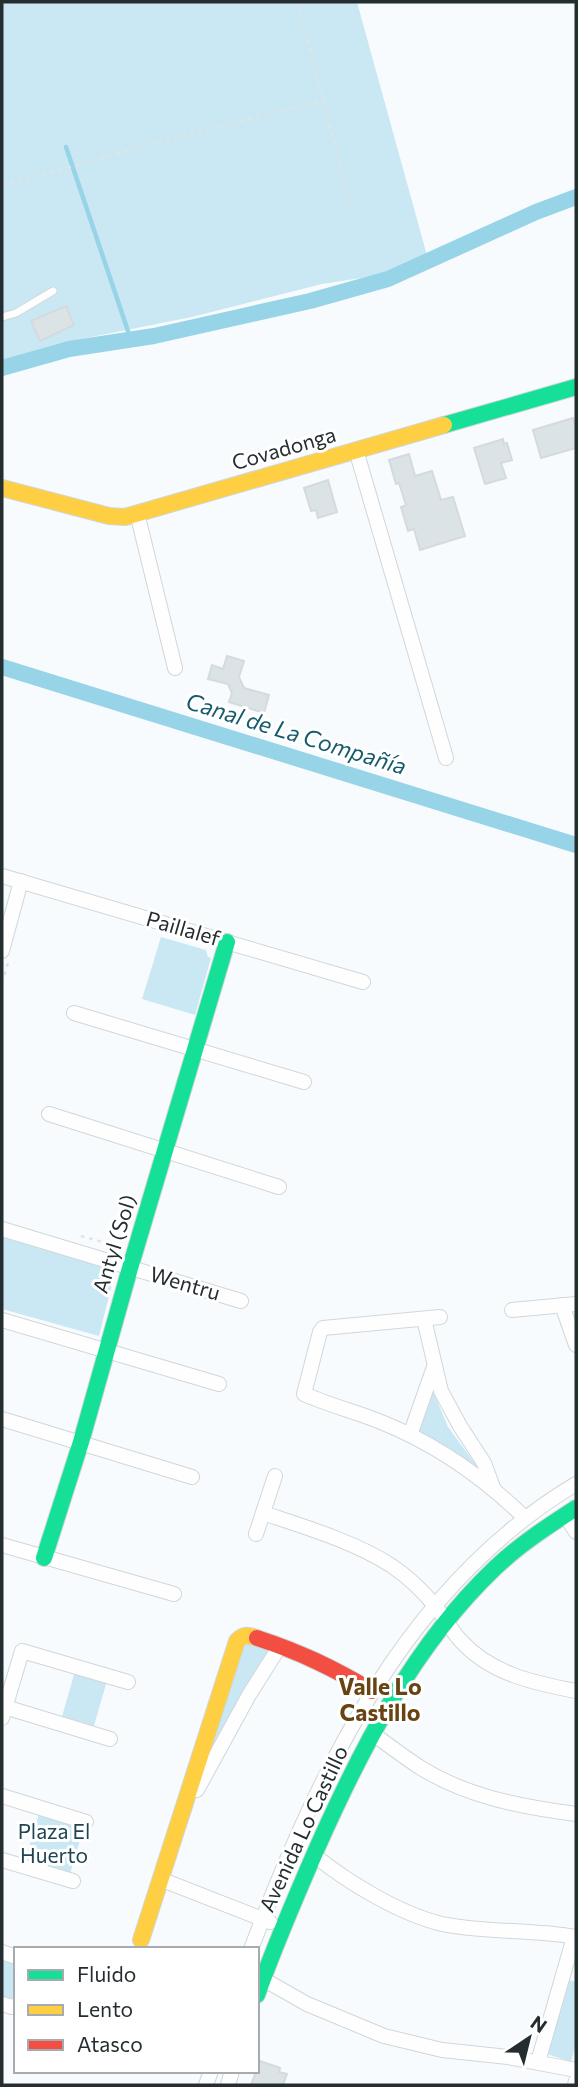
<svg xmlns="http://www.w3.org/2000/svg" width="578" height="2087" font-family="Commissioner,sans-serif">
  <style>
    .green { fill: #cae8f3 }
    .lines { fill: none; stroke-linecap: round; stroke-linejoin: round }
    .stream { stroke: #98d4e7; stroke-width: 4.5 }
    .canal { stroke: #98d4e7; stroke-width: 16 }
    .building { fill: #dce3e7; stroke: #d4dadd; stroke-width: 2 }
    .lane-casing { stroke: #d0d7d9; stroke-width: 9 }
    .street-casing { stroke: #d0d7d9; stroke-width: 16 }
    .fast-casing { stroke: #d0d7d9; stroke-width: 18 }
    .slow-casing { stroke: #d0d7d9; stroke-width: 18 }
    .jam-casing { stroke: #d0d7d9; stroke-width: 18 }
    .path { stroke: #e2e3e4; stroke-width: 2.5; stroke-dasharray: 3.5 5; stroke-linecap: butt }
    .lane { stroke: #fefeff; stroke-width: 7 }
    .street { stroke: #fefeff; stroke-width: 14 }
    .fast { stroke: #16e098; stroke-width: 16 }
    .slow { stroke: #ffcf43; stroke-width: 16 }
    .jam { stroke: #f24e42; stroke-width: 16 }
    .labels { text-anchor: middle; stroke-width: 6; stroke-linejoin: round; paint-order: stroke }
    .street-label { font-size: 21px; fill: #242e31; stroke: #fff }
    .park-label { font-size: 21px; fill: #1e4551; stroke: #fff }
    .water-label { font-size: 23px; font-style: italic; fill: #155b6e; stroke: #fff }
    .neighbourhood-label { font-size: 23px; font-weight: bold; fill: #694413; stroke: #fff }
  </style>
  <rect width="100%" height="100%" fill="#f8fbfd"/>
  <!-- green -->
  <g class="green">
    <path d="M2,2H357L428,259L387,274L322,284L192,317L61,343L26,353L2,362Z"/>
    <path d="M161,937L206,950L208,957L211,958L195,1015L142,999Z"/>
    <path d="M2,1235L116,1268L99,1336L2,1309Z"/>
    <path d="M433,1391L448,1427L479,1469L418,1432Z"/>
    <path d="M246,1642L274,1648L201,1772Z"/>
    <path d="M75,1671L107,1681L93,1729L61,1720Z"/>
    <path d="M39,1814L84,1827L70,1874L25,1861Z"/>
    <path d="M2,1952L16,1957V2005L2,2004Z"/>
    <path d="M569,1980L576,1982V2044L571,2062L547,2054Z"/>
  </g>
  <g class="lines">
    <!-- stream -->
    <path class="stream" d="M66,147L131,340"/>
    <!-- canal -->
    <g class="canal">
      <path d="M2,368L69,349L154,336L310,301L388,279L536,212L576,197"/>
      <path d="M2,667L576,845"/>
    </g>
  </g>
  <!-- building -->
  <g class="building">
    <path d="M66,306L74,325L40,341L31,321Z"/>
    <path d="M573,418L576,428V448L541,458L533,430Z"/>
    <path d="M503,439L504,444L507,443L512,460L501,463L506,478L485,484L474,448Z"/>
    <path d="M409,454L415,476L432,471L441,500L453,497L465,536L420,550L414,529L408,531L401,507L406,505L399,483L396,484L389,460Z"/>
    <path d="M328,480L337,512L318,518L316,510L311,511L304,488Z"/>
    <path d="M227,656L244,661L239,677L244,688L269,695L264,713L229,702L232,693L228,684L208,679L212,665L223,669Z"/>
    <path d="M260,2061L280,2068L279,2072L287,2074L283,2085H251Z"/>
  </g>
  <g class="lines">
    <defs>
      <path id="lane" d="M2,317L16,313L53,291"/>
      <g id="street">
        <path d="M356,450L446,758"/>
        <path d="M137,513L175,668"/>
        <path d="M2,876L363,982"/>
        <path d="M2,951L21,881"/>
        <path d="M74,1013L304,1082"/>
        <path d="M49,1114L279,1187"/>
        <path d="M2,1229L241,1301"/>
        <path d="M562,1305L576,1345"/>
        <path d="M512,1310L576,1304"/>
        <path d="M440,1317L323,1328L320,1332L304,1394C329,1405 356,1412 381,1422C436,1444 483,1477 525,1518"/>
        <path d="M424,1319L441,1391L460,1426L484,1463L494,1490"/>
        <path d="M2,1320L219,1384"/>
        <path d="M2,1419L192,1477"/>
        <path d="M410,1435L434,1367"/>
        <path d="M263,1513C305,1527 355,1542 392,1566C408,1577 423,1591 435,1606C444,1617 451,1630 461,1641C491,1674 534,1683 576,1691"/>
        <path d="M565,1515L576,1532"/>
        <path d="M256,1534L275,1476"/>
        <path d="M2,1545L174,1594"/>
        <path d="M5,1707L110,1739"/>
        <path d="M2,1718L22,1651L128,1682"/>
        <path d="M372,1733C388,1745 404,1757 421,1768C468,1797 522,1807 576,1814"/>
        <path d="M197,1790L249,1695L280,1646"/>
        <path d="M2,1796L86,1822"/>
        <path d="M314,1855C347,1882 400,1914 442,1924C486,1933 532,1929 576,1937"/>
        <path d="M2,1860L73,1881"/>
        <path d="M160,1879L270,1922"/>
        <path d="M251,1949C319,1771 406,1585 576,1484"/>
        <path d="M2,1952L16,1957"/>
        <path d="M263,1979L307,2004L384,2036L442,2050L508,2057L576,2070"/>
        <path d="M2,2004L12,2007L16,2005"/>
        <path d="M538,2062L574,1937"/>
        <path d="M206,2085L211,2071"/>
        <path d="M228,2085L232,2071"/>
        <path d="M575,2085L576,2081"/>
      </g>
      <g id="fast">
        <path d="M444,425L576,387"/>
        <path d="M44,1558L81,1442L130,1268L227,942"/>
        <path d="M257,1995C275,1945 296,1896 317,1848C362,1747 414,1645 495,1568C519,1545 548,1526 576,1508"/>
      </g>
      <g id="slow">
        <path d="M2,488L109,516L125,517L444,425"/>
        <path d="M141,1940L237,1641C244,1634 248,1635 257,1638"/>
      </g>
      <path id="jam" d="M257,1638C300,1652 333,1668 372,1691"/>
    </defs>
    <!-- lane casing -->
    <use href="#lane" class="lane-casing"/>
    <!-- street casing -->
    <use href="#street" class="street-casing"/>
    <!-- fast casing -->
    <use href="#fast" class="fast-casing"/>
    <!-- slow casing -->
    <use href="#slow" class="slow-casing"/>
    <!-- jam casing -->
    <use href="#jam" class="jam-casing"/>
    <!-- path -->
    <g class="path">
      <path d="M323,100L353,213"/>
      <path d="M2,186L170,139L323,100L298,2"/>
      <path d="M90,235L99,233"/>
      <path d="M2,983L8,963"/>
      <path d="M81,1236L118,1246"/>
    </g>
    <!-- lane -->
    <use href="#lane" class="lane"/>
    <!-- street -->
    <use href="#street" class="street"/>
    <!-- fast -->
    <use href="#fast" class="fast"/>
    <!-- slow -->
    <use href="#slow" class="slow"/>
    <!-- jam -->
    <use href="#jam" class="jam"/>
  </g>
  <g class="labels">
    <!-- street labels -->
    <g class="street-label">
      <text transform="translate(284 449) rotate(-16)" y="7">Covadonga</text>
      <text transform="translate(183 929) rotate(16)" y="7">Paillalef</text>
      <text transform="translate(115 1244) rotate(-73)" y="7">Antyl (Sol)</text>
      <text transform="translate(185 1284) rotate(16)" y="7">Wentru</text>
      <text transform="translate(304 1829) rotate(-65)" y="7">Avenida Lo Castillo</text>
    </g>
    <!-- park labels -->
    <g class="park-label">
      <text x="54" y="1839">Plaza El<tspan x="54" dy="24">Huerto</tspan></text>
    </g>
    <!-- water labels -->
    <g class="water-label">
      <text transform="translate(296 734) rotate(17)" y="8">Canal de La Compañía</text>
    </g>
    <!-- neighbourhood labels -->
    <g class="neighbourhood-label">
      <text x="380" y="1695">Valle Lo<tspan x="380" dy="26">Castillo</tspan></text>
    </g>
  </g>
  <!-- border -->
  <rect width="578" height="2087" fill="none" stroke="#242e31" stroke-width="7"/>
  <!-- legend -->
  <rect x="14" y="1947" width="245" height="126" fill="#ffffff" stroke="#a7abad" stroke-width="2"/>
  <rect x="28" y="1970" width="35" height="10" fill="#16e098" stroke="#a7abad" stroke-width="2"/>
  <text x="77" y="1982" font-size="21" fill="#242e31">Fluido</text>
  <rect x="28" y="2005" width="35" height="10" fill="#ffcf43" stroke="#a7abad" stroke-width="2"/>
  <text x="77" y="2017" font-size="21" fill="#242e31">Lento</text>
  <rect x="28" y="2040" width="35" height="10" fill="#f24e42" stroke="#a7abad" stroke-width="2"/>
  <text x="77" y="2052" font-size="21" fill="#242e31">Atasco</text>
  <!-- north arrow -->
  <g transform="translate(529 2038) rotate(35)" stroke="#ffffff" stroke-width="5" paint-order="stroke">
  <path d="M0-5L12 26L0 18L-12 26Z" fill="#242e31"/>
  <text y="-10" font-size="19" font-weight="bold" text-anchor="middle" fill="#242e31">N</text>
  </g>
</svg>
